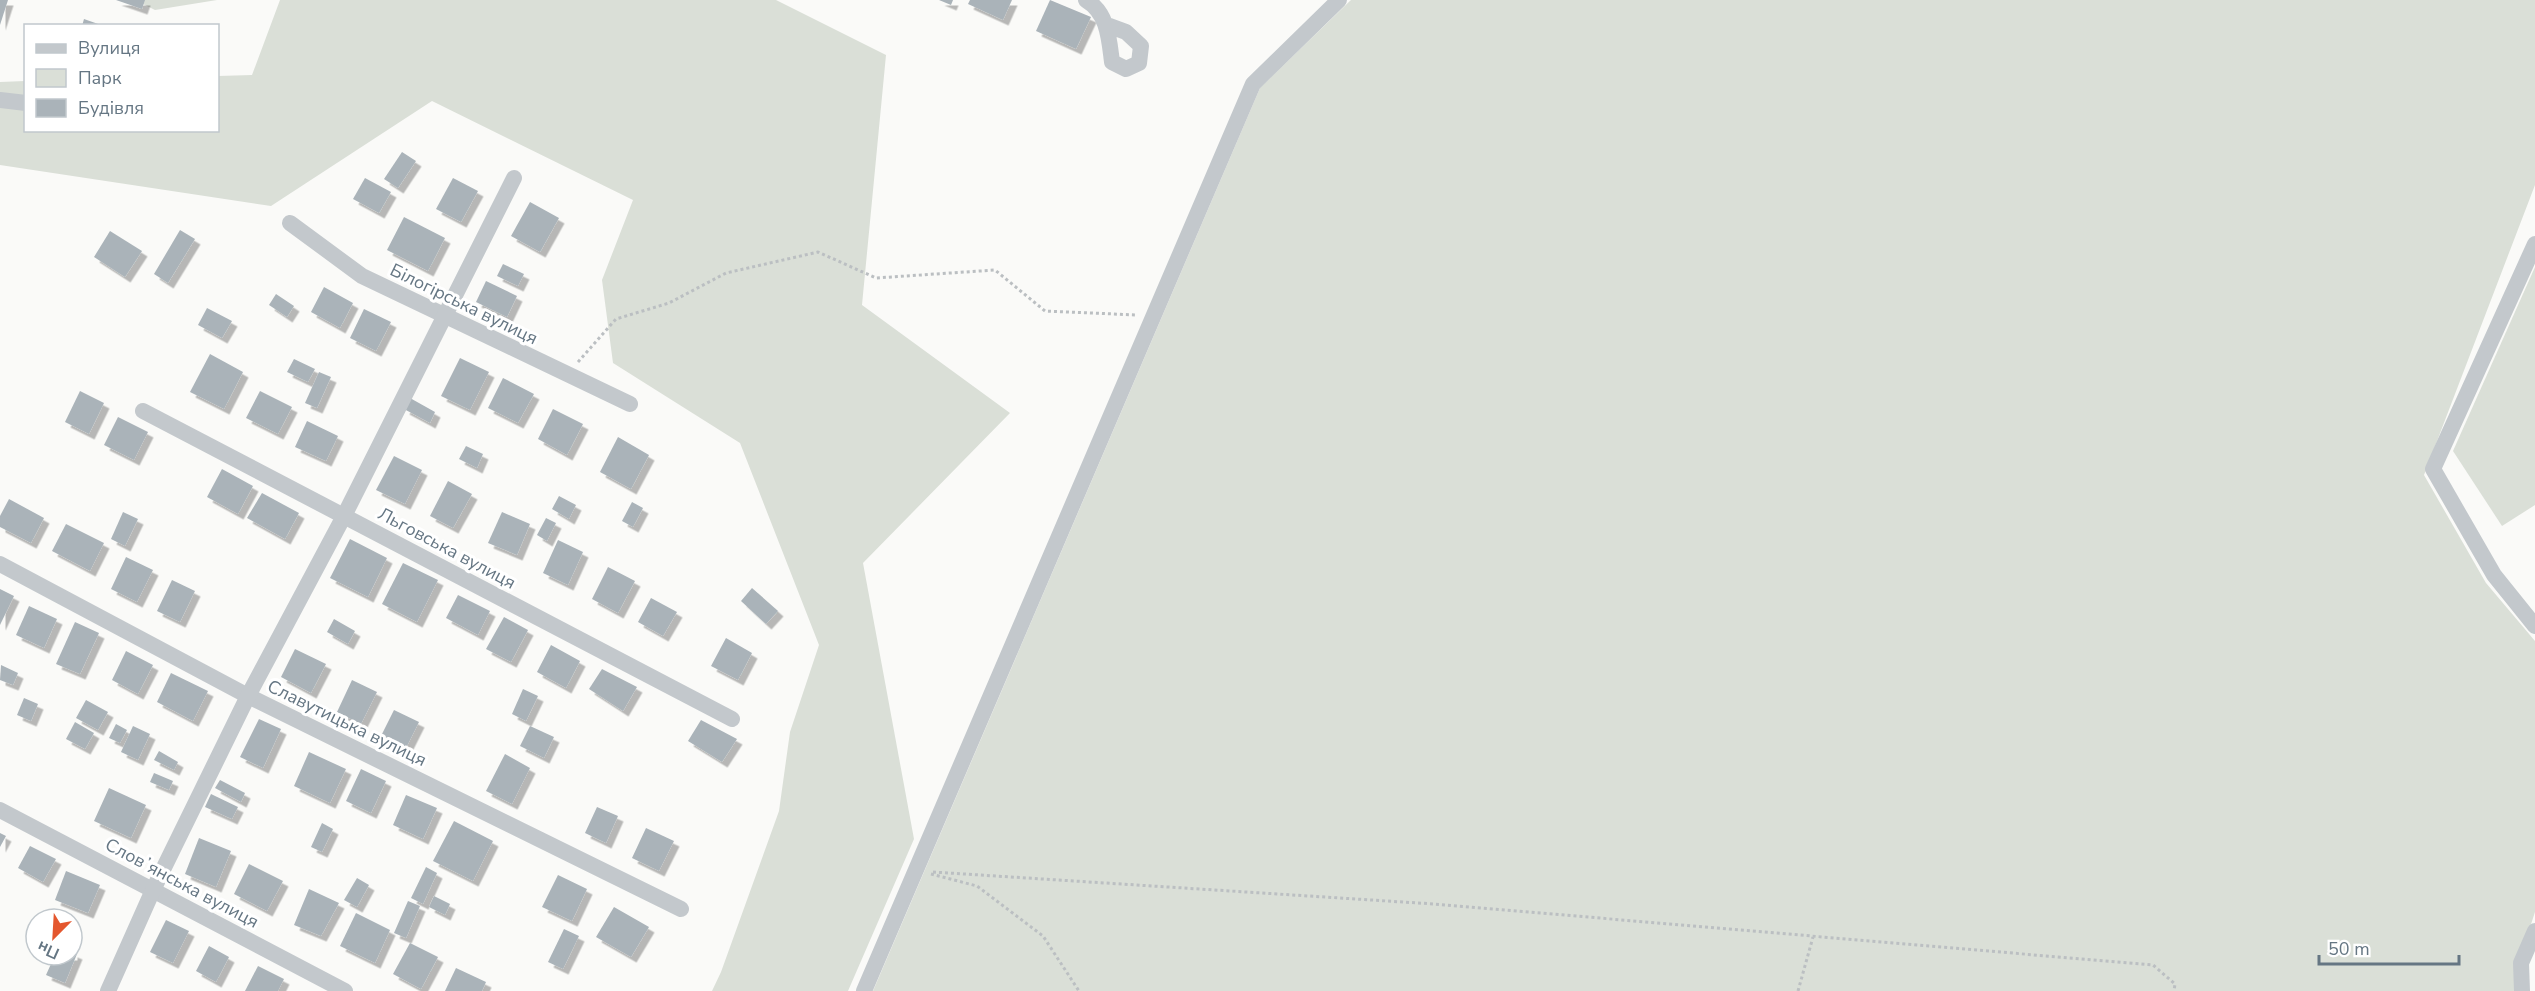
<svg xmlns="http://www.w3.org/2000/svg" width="2535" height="991" font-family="'Nunito Sans',sans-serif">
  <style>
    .green { fill: #dadfd7 }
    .building { fill: #aab3b9; filter: url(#shadow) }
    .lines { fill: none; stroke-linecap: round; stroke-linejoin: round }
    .path { stroke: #bbbfc2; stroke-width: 3; stroke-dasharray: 3 3; stroke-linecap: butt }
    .minor { stroke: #c3c8cc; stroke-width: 16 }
    .labels { text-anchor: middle; stroke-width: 6; stroke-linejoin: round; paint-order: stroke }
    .street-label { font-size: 18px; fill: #657683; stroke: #fff }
  </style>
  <defs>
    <filter id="shadow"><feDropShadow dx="5.5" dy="5.5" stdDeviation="0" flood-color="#0004"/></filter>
  </defs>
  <rect width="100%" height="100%" fill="#fafaf8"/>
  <!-- green -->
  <g class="green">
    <path d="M135,0H217L155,10Z"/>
    <path d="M280,0H776L886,55L862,305L1010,413L863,563L914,839L848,991H712L721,972L779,811L790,732L819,645L740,443L613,363L602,280L633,200L432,101L271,206L0,165V82L25,81L26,130H218V76L252,75Z"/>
    <path d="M1351,0H2535V185L2424,475L2486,583L2535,641V912L2517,967L2519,991H873L1260,88Z"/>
    <path d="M2535,267V505L2502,526L2453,451Z"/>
  </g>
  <!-- building -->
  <g class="building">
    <path d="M0,0H8L0,25Z"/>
    <path d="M116,0H145L142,9Z"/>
    <path d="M939,0H953L951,5Z"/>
    <path d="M970,0H1012L1003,20L968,4Z"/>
    <path d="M1050,0L1091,17L1076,49L1036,31Z"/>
    <path d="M84,19L101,25V26H82Z"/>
    <path d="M402,152L416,161L398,188L384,179Z"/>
    <path d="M365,178L391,192L379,213L353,199Z"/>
    <path d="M453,178L478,191L461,222L436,209Z"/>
    <path d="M530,202L559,218L540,252L511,236Z"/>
    <path d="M404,217L445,238L428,271L387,250Z"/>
    <path d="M180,230L195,239L168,283L154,274Z"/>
    <path d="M110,231L142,251L125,277L94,257Z"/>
    <path d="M503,264L524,274L518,286L497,276Z"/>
    <path d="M486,281L517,296L507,317L476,302Z"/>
    <path d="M324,287L353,303L340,328L311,312Z"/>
    <path d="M276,294L294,306L287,317L269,305Z"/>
    <path d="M207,308L232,321L222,338L198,325Z"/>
    <path d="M364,309L391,322L376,351L350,338Z"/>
    <path d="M210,354L243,372L224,409L190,392Z"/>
    <path d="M460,358L489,372L470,410L441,396Z"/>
    <path d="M294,359L315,369L308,382L287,372Z"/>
    <path d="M319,372L331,377L317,408L305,403Z"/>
    <path d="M503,378L534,394L518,423L488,408Z"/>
    <path d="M80,391L104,403L89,434L65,422Z"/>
    <path d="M260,391L292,407L278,434L246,418Z"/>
    <path d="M410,398L435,412L430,423L404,409Z"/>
    <path d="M553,409L583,424L567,455L538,439Z"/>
    <path d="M118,417L148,432L134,460L104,445Z"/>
    <path d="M307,421L338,436L326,461L295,447Z"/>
    <path d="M618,437L649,455L631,489L600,472Z"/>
    <path d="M466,446L483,454L477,468L459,459Z"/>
    <path d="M394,456L422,470L405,504L376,490Z"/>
    <path d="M222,469L253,486L238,514L207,497Z"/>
    <path d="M448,481L472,494L453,528L430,516Z"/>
    <path d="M262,493L299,513L285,539L247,518Z"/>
    <path d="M559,496L576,505L569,519L552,509Z"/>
    <path d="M9,499L44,518L31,543L0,527V516Z"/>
    <path d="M632,502L643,508L633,527L622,521Z"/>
    <path d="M123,512L138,519L125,546L111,539Z"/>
    <path d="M502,512L530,524L517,555L488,543Z"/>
    <path d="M546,518L556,523L547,541L537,535Z"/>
    <path d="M66,524L104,543L90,571L52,551Z"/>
    <path d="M350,539L387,558L368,597L330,578Z"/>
    <path d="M558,540L583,552L568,585L543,573Z"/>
    <path d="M126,557L153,570L137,602L111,589Z"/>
    <path d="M403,563L438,580L417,622L382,604Z"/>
    <path d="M608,567L635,581L618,613L592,599Z"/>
    <path d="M172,580L195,591L180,622L157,611Z"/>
    <path d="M752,588L778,611L766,624L741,601Z"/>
    <path d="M0,589L14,596L0,625Z"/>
    <path d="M458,595L490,611L478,635L446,618Z"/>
    <path d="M651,598L677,612L663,636L638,622Z"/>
    <path d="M29,606L57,619L44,648L16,635Z"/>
    <path d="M504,617L528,630L511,662L486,649Z"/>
    <path d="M334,619L355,631L348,644L327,632Z"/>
    <path d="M75,622L99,633L80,674L56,664Z"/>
    <path d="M726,638L752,653L738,680L711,666Z"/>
    <path d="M551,645L580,661L566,688L537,672Z"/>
    <path d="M295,649L326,664L311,693L281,677Z"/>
    <path d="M126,651L153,665L138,694L112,680Z"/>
    <path d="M1,665L18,673L13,685L0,680Z"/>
    <path d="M602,669L637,687L623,711L589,689Z"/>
    <path d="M171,673L208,691L193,721L157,702Z"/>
    <path d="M352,680L377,692L361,724L337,712Z"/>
    <path d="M523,689L538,696L526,721L512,714Z"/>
    <path d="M24,698L38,704L31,721L17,715Z"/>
    <path d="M86,700L108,712L98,730L76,718Z"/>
    <path d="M394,710L419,722L406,748L381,736Z"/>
    <path d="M259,719L281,729L263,768L240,757Z"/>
    <path d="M701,720L737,739L722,762L688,741Z"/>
    <path d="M75,722L94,733L85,749L66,739Z"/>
    <path d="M116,724L127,730L120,743L109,738Z"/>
    <path d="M133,726L150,734L138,760L121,752Z"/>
    <path d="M530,726L554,737L544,758L520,746Z"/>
    <path d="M159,751L178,762L174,770L154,760Z"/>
    <path d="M309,752L346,769L330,803L294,786Z"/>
    <path d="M505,754L530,768L512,804L486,791Z"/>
    <path d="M361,769L386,781L371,813L346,801Z"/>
    <path d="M154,773L173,781L169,790L150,782Z"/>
    <path d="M220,780L245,793L241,802L215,788Z"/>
    <path d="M109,788L146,805L131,838L94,821Z"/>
    <path d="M211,794L238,807L232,819L205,807Z"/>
    <path d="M406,795L437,808L423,839L393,825Z"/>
    <path d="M597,807L618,816L606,843L585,833Z"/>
    <path d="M454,821L493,841L473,881L433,861Z"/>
    <path d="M322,823L333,829L322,852L311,847Z"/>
    <path d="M646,828L674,841L659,871L632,858Z"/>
    <path d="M0,833L6,836L0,847Z"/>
    <path d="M199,838L231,851L216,887L185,874Z"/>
    <path d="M30,846L56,859L43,882L18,868Z"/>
    <path d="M249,864L283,881L267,911L234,894Z"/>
    <path d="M426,867L437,873L423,904L411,898Z"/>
    <path d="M66,871L100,885L88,913L55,900Z"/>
    <path d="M558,875L587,889L572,921L542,907Z"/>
    <path d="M357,878L369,885L357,907L344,900Z"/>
    <path d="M309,889L339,903L321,936L294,925Z"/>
    <path d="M434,896L450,904L445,915L429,907Z"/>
    <path d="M408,901L420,906L406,938L394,933Z"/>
    <path d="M614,907L649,927L631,957L596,937Z"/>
    <path d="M356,913L390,930L375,963L340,946Z"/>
    <path d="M166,920L189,931L173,963L150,952Z"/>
    <path d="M564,929L579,936L563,969L548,962Z"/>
    <path d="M410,943L438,957L421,989L393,974Z"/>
    <path d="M209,946L229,957L216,982L196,971Z"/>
    <path d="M72,952L77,954L65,983L46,975L55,955H72Z"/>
    <path d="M258,966L284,979L278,991H245Z"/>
    <path d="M456,968L486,982L482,991H445Z"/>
  </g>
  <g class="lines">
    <!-- path -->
    <g class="path">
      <path d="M578,362L616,319L669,303L726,273L818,252L876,278L995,270L1045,311L1137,315"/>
      <path d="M933,872L1434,904L2153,965L2175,984L2174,991"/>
      <path d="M931,874L977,886L1043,936L1079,991"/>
      <path d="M1798,991L1813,937"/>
    </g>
    <!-- minor -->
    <g class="minor">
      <path d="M1086,0C1108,13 1109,39 1112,62L1126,69L1139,63L1141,46L1126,32L1107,25"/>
      <path d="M0,100L26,103"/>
      <path d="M290,223L362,276L630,404"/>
      <path d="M2535,244L2433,469L2494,575L2535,626"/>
      <path d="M143,411L732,719"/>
      <path d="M0,564L248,696L681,909"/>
      <path d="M0,810L345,991"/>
      <path d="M108,991L153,890L248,696L344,516L514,178"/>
      <path d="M864,991L1253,84L1339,0"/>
      <path d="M2522,991L2521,963L2535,931"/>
    </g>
  </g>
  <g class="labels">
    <!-- street labels -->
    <g class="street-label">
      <text transform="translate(464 304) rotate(26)" y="6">Білогірська вулиця</text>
      <text transform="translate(447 548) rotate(28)" y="6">Льговська вулиця</text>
      <text transform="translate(347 723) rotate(26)" y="6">Славутицька вулиця</text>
      <text transform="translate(182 883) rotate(28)" y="6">Словʼянська вулиця</text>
    </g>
  </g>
  <!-- legend -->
  <rect x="24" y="24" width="195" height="108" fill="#ffffff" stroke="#c1c8cd" stroke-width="1.5"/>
  <rect x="36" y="44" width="30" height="9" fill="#c3c8cc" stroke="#c1c8cd" stroke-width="1.5"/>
  <text x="78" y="54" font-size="18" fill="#657683">Вулиця</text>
  <rect x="36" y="69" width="30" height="18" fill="#dadfd7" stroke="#c1c8cd" stroke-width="1.5"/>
  <text x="78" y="84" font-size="18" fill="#657683">Парк</text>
  <rect x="36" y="99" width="30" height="18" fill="#aab3b9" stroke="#c1c8cd" stroke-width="1.5"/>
  <text x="78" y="114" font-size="18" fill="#657683">Будівля</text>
  <!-- north arrow -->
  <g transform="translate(54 937) rotate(204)"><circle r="28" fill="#ffffff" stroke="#c1c8cd" stroke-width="1.5"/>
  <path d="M0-4.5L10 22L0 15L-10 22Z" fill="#e4572e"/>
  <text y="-9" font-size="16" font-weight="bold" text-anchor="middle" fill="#657683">Пн</text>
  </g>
  <!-- scale -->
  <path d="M2319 955v9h140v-9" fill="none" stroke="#657683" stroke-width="3"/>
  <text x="2328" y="955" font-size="18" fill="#657683" stroke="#ffffff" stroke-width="4.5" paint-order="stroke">50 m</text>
</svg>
